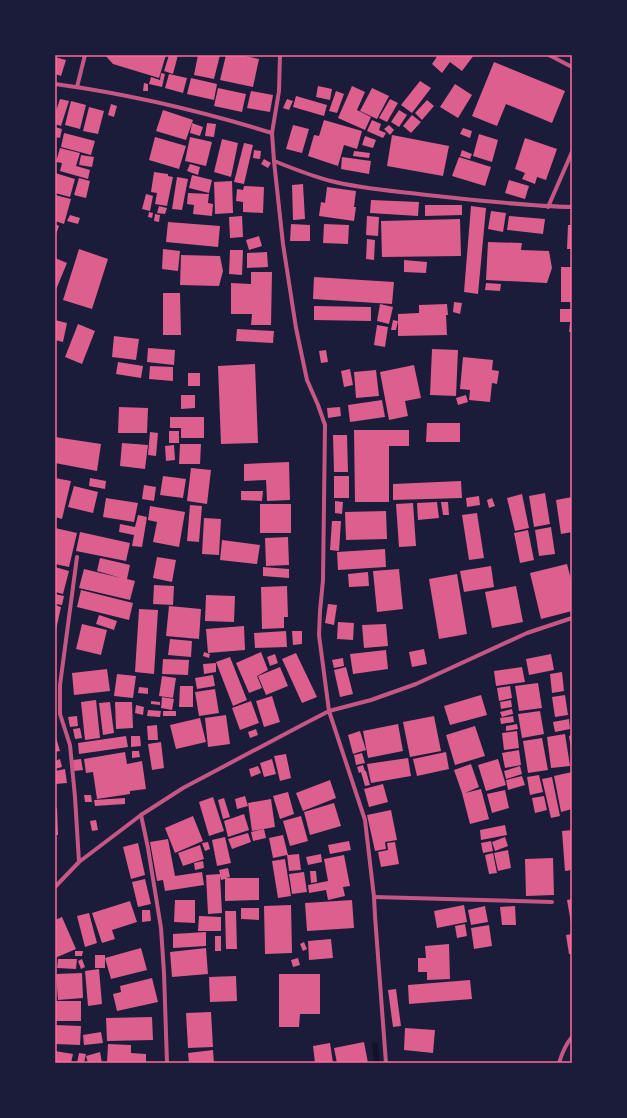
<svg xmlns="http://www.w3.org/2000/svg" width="627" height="1118" font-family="'Fira Sans',sans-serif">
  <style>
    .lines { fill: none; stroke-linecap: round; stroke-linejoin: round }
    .stream { stroke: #12122b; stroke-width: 6 }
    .building { fill: #dd5f8e }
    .minor { stroke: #c65784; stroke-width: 4 }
    .neatline { fill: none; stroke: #ff6b9d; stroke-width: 1.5 }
  </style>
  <rect width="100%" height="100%" fill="#1b1b3a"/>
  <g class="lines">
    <!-- stream -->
    <path class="stream" d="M375,1045L377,1063"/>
  </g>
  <!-- building -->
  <g class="building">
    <path d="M105,55H166L159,78L113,64Z"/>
    <path d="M169,55H178L173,74L164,71Z"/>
    <path d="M198,55H220L214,79L194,75Z"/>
    <path d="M226,55H240L259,59L253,87L220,80Z"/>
    <path d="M438,55H474L462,71L450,62L442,73L432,64Z"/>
    <path d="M55,57L66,60L61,76L55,74Z"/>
    <path d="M494,62L565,91L552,123L506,104L497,126L472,116Z"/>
    <path d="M161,73L165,74L162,87L149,84L151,77L160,80Z"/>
    <path d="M169,74L187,78L183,93L165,88Z"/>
    <path d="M191,78L217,84L214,100L187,94Z"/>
    <path d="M420,81L431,88L412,113L401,105Z"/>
    <path d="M144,83L148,84V91H143Z"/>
    <path d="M455,84L472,95L458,118L440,107Z"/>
    <path d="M318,86L332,89L330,100L316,97Z"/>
    <path d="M352,86L365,92L357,110L371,117L365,130L338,118Z"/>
    <path d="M218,88L246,94L242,112L214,106Z"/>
    <path d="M372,88L389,96L377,119L360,111Z"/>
    <path d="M251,91L273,95L270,112L247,108Z"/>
    <path d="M336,91L344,94L337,113L329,111Z"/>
    <path d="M296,96L327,105L324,116L293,107Z"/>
    <path d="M60,99L69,101L61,126L55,124V114Z"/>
    <path d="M287,99L293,101L289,110L283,108Z"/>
    <path d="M390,99L398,103L387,122L379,118Z"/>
    <path d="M427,100L434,106L422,120L415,113Z"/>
    <path d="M71,101L86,105L80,129L65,125Z"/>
    <path d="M111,104L117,106L114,117L108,115Z"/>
    <path d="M89,107L104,111L98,134L83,131Z"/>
    <path d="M163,110L193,120L186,140L156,131Z"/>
    <path d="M399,110L407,115L399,127L391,122Z"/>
    <path d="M412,115L421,122L411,133L403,126Z"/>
    <path d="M324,120L362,131L357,149L344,145L338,166L308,156L314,135L319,136Z"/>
    <path d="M372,120L381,124L379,130L386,133L383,138L367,131Z"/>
    <path d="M192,123L203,127L200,136L190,133Z"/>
    <path d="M207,123L216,124L214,137L205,136Z"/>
    <path d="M293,125L309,129L302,153L286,149Z"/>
    <path d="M389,125L394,130L390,135L384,129Z"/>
    <path d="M55,127L62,129L60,138L55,137Z"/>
    <path d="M463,128L472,131L470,138L460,134Z"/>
    <path d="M64,133L95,141L91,155L61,147Z"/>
    <path d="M479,134L498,140L492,162L473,156Z"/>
    <path d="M392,135L449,146L443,176L387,166Z"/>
    <path d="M365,136L376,140L373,148L362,145Z"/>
    <path d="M155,137L186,146L179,169L149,160Z"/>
    <path d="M190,137L212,142L206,166L185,161Z"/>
    <path d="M525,138L557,149L546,180L537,177L535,184L522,179L525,173L515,169Z"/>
    <path d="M222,139L238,143L231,177L214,172Z"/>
    <path d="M244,143L253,145L244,184L234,182Z"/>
    <path d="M60,148L80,153L76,166L90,170L88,179L60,171L62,163L56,162Z"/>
    <path d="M254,150L261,151L260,159L253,158Z"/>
    <path d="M462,150L472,154L470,159L460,156Z"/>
    <path d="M354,151L370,153L369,158L353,156Z"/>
    <path d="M81,155L94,157L92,167L79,165Z"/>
    <path d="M342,157L371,161L369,174L341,169Z"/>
    <path d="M459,157L491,167L485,186L452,176Z"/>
    <path d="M264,159L271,163L268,168L261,164Z"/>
    <path d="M190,164L200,167L198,175L187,171Z"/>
    <path d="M154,172L168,174V176L173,177L167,206L155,204L157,193L151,192Z"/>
    <path d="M55,173L75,179L70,197L55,193Z"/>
    <path d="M192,175L212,180L209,193L189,188Z"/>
    <path d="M177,177L188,179L182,210L172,209Z"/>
    <path d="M79,178L90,181L86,198L74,195Z"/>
    <path d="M509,180L529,186L525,199L505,193Z"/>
    <path d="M232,181L233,213L215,214L214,182Z"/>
    <path d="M303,184L305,219L293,220L292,185Z"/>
    <path d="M244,186L264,187L263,213L243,212V202L236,201L237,189L243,190Z"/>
    <path d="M327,187L356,191L354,207H356L354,221L319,216L321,202L325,203Z"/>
    <path d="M188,193L209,194L208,203L213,204L212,216L193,214L194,205L187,204Z"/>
    <path d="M146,194L153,196L150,211L142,209Z"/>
    <path d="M55,195L71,199L64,224L55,221Z"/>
    <path d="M371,200L419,202L418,216L370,213Z"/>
    <path d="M425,205H462V215L425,216Z"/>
    <path d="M159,206L167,208L165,214L157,213Z"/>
    <path d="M471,206L486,208L478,294L464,292Z"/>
    <path d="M491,211L506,213L503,232L488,229Z"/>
    <path d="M149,212L153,213L152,218L148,217Z"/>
    <path d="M155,214L160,215L159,222L154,221Z"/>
    <path d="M70,215L80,218L78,224L67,221Z"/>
    <path d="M242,216L243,237L230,238L229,217Z"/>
    <path d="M367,216L379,217L378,236L366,235Z"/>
    <path d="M509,216L545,219L543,234L507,230Z"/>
    <path d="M460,219L461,256L382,257L381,221Z"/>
    <path d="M168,222L220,226L218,247L166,242Z"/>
    <path d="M55,224L59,226L55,237Z"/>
    <path d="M291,224L310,225V241H290Z"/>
    <path d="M324,224L349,225L348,244L323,243Z"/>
    <path d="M568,225H572V249H567Z"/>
    <path d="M259,236L262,246L249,250L246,240Z"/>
    <path d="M367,239L375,240L374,260L366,259Z"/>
    <path d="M488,242L522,243L521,250L549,251L552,268L547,283L486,280Z"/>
    <path d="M79,249L108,259L92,309L63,300Z"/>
    <path d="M163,249L180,251L178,271L162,269Z"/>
    <path d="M230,250H243L242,275L229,274Z"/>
    <path d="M267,252L268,267L247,268V253Z"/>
    <path d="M181,255L220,256L223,271L219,286L180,285Z"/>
    <path d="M55,258L67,263L55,292Z"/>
    <path d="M404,260L427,262L426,273L404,272Z"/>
    <rect x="561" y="267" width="11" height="35"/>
    <path d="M251,272H272L271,325H251L252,314H231V283L251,284Z"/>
    <path d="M314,277L394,282L392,304L313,299Z"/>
    <path d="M486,283L501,284L500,291L485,290Z"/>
    <path d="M163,293H180L181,335H163Z"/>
    <path d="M454,302L462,303L460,314L453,312Z"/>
    <path d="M380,304L393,307L389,324L377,321Z"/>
    <path d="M447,304L448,315H446L447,335L398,336V314L419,313V305Z"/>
    <path d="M314,306L371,307V321L314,320Z"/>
    <rect x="560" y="309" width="11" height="13"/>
    <path d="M55,320L67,323L63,342L55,340Z"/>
    <path d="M393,320L398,321L396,330H391Z"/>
    <path d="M570,323H572V332H569Z"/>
    <path d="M78,324L95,331L82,364L65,357Z"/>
    <path d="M377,325L388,327L385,347L374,345Z"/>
    <path d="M237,329L274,331L273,343L236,341Z"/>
    <path d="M114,336L139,339L136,360L112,357Z"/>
    <path d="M148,348L175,350L174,365L147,362Z"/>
    <path d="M432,349L458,350L456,396L430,395Z"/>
    <path d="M326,350L328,362L321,363L319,351Z"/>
    <path d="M463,357L493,360L492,370L499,371L497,384L492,383L490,402L469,400L470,390L460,389Z"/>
    <path d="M118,362L143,366L141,378L116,374Z"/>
    <path d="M255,364L258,443L221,444L218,366Z"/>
    <path d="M414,365L421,398L405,401L408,416L389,420L380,372Z"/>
    <path d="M150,366L173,367V381L149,379Z"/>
    <path d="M350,369L353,385L344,387L341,371Z"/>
    <path d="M376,370L379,396L356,398L354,372Z"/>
    <rect x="188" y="373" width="12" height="13"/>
    <path d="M181,395H195V408L181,409Z"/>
    <path d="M466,395L468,402L458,405L456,398Z"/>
    <path d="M382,400L385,417L350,422L348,405Z"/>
    <path d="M119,407L148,408L147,433H118Z"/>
    <path d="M340,407L341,416L328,418L327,408Z"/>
    <path d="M170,417H204V438H181V428H170Z"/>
    <path d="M427,423H460V442H426Z"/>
    <path d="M354,430H409V446H389V502H355Z"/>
    <rect x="169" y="431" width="10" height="12"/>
    <path d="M150,432L158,433L156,456L148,455Z"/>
    <path d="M333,435H347L348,472H334Z"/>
    <path d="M55,437L101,444L97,471L55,463Z"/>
    <path d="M122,443L148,445L145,469L120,466Z"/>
    <path d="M180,444H201L200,464H179Z"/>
    <path d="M174,445L175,460L166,461L165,446Z"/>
    <path d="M289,462L290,500L267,501L266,480L244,481V464Z"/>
    <path d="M191,468L211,470L207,504L187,501Z"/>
    <path d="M163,476L186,479L183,498L160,495Z"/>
    <rect x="334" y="476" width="15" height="22"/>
    <path d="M55,478L71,481L62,519L55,517Z"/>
    <path d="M90,478L106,481L105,489L89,486Z"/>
    <path d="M461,481L462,498L393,500V484Z"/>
    <path d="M144,485L156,487L154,501L142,499Z"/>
    <path d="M74,486L98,492L93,513L68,507Z"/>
    <path d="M241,491H263L262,501L241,500Z"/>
    <path d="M545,493L550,524L534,527L529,496Z"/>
    <path d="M522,494L529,528L515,531L507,498Z"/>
    <path d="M479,496L480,505L467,507L466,498Z"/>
    <path d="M572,497V532L561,534L556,500Z"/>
    <path d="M106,498L138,503L134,522L103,517Z"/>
    <path d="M492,498L495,506L489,508L487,500Z"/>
    <path d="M335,501L343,502L342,514L335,513Z"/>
    <path d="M437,502L439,518L418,520L417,503Z"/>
    <path d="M441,502H448L449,515H443Z"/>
    <path d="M413,503L416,546L399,547L396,504Z"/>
    <rect x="260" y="504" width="31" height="29"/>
    <path d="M190,505L202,506L199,542L187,541Z"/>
    <path d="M150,506L185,512L179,547L153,542L157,522L148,520Z"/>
    <path d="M386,511L387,539L346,540L345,512Z"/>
    <path d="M477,513L484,558L469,560L462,515Z"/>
    <path d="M138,515L147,517L142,547L132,546L134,535L119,532L120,524L135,527Z"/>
    <path d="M204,518L221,519L219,555L202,554Z"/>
    <path d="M332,521H341L339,551L330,550Z"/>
    <path d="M551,527L555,554L539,556L535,530Z"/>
    <path d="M55,528L77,533L69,567L55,564Z"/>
    <path d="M528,530L534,560L520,563L514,533Z"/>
    <path d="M80,532L130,543L126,561L76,551Z"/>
    <path d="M288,537L289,565L266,566L265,538Z"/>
    <path d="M222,540L260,545L257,564L220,560Z"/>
    <path d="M385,549L386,567L338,570L337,552Z"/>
    <path d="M157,557L176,560L172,582L153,578Z"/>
    <path d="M100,558L130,565L127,579L135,581L130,600L79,588L84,569L121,578L97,571Z"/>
    <path d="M567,564L572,583V611L541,619L530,573Z"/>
    <path d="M491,566L494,587L464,592L460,571Z"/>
    <path d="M55,567L69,571L63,594L55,592Z"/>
    <path d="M263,567L289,569V578L263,576Z"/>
    <path d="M399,569L403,609L377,612L373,571Z"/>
    <path d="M368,572L369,586L349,587L348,574Z"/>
    <path d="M457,574L467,634L439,639L429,579Z"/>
    <path d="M154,585L174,586L173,605L153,604Z"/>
    <path d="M287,586L288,617H284V628L262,629L261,587Z"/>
    <path d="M516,586L523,622L492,628L485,592Z"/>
    <path d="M81,590L133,603L129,620L77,607Z"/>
    <path d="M55,594L64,596L62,605L55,604Z"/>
    <path d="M206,595L235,596L234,622L205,621Z"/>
    <path d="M328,604L337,605L334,625L325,623Z"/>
    <path d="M55,605L61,607L56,630H55Z"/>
    <path d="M169,606L201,609L199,639L166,636Z"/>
    <path d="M139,609L158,610L154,674L135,672Z"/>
    <path d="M99,615L117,621L114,630L96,624Z"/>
    <path d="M338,622L354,623L353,640L337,639Z"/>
    <path d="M82,624L107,630L101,655L76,649Z"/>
    <path d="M386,624L388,646L364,648L362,625Z"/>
    <path d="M244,626L245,650L208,653L206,629Z"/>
    <path d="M286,631L287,647L255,648L254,633Z"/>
    <path d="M292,631H302V644L293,645Z"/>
    <path d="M170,639L192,641L191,657L168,655Z"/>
    <path d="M424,649L427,664L412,667L409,652Z"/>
    <path d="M386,650L388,669L353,674L350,654Z"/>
    <path d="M204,652L210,654L209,658L203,656Z"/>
    <path d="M261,652L268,670L257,676L262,688L249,693L236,663Z"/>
    <path d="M296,653L317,697L302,703L282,659Z"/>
    <path d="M275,654L278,663L270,666L267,657Z"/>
    <path d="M551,654L554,670L529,675L526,659Z"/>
    <path d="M230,657L247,700L233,706L216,662Z"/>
    <path d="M343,658L344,666L334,668L332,660Z"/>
    <path d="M163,659L189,660L188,675L162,674Z"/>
    <path d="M216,663V672L204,674L203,664Z"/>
    <path d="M280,667L288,686L266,695L258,676Z"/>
    <path d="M346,667L353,694L340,697L334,670Z"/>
    <path d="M522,667L525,682L496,686L494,671Z"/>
    <path d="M107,669L110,691L74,695L72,673Z"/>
    <path d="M562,672L564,691L552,693L550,674Z"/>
    <path d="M117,674L136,676L133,698L114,696Z"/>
    <path d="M213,675L215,686L197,689L195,678Z"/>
    <path d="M162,676L176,678L173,698L159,696Z"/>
    <path d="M538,683L542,708L519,711L515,686Z"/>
    <path d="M180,686H193V707H179Z"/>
    <path d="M510,686L512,698L499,701L497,688Z"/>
    <path d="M139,687L148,688V694L138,693Z"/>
    <path d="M215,689L219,713L199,716L195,692Z"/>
    <path d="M481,695L487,715L450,725L444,706Z"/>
    <path d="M565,695L568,715L555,717L552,697Z"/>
    <path d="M272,696L280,722L264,727L256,701Z"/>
    <path d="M162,697L174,699L172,710L161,708Z"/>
    <path d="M96,700L100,738L85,740L81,702Z"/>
    <path d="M511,700L512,707L501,709L500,702Z"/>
    <path d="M151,701L160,702V705L151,704Z"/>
    <path d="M251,701L259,723L240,730L232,708Z"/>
    <path d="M110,702L114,733L103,735L99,703Z"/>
    <path d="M115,702H132L133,728L116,729Z"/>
    <path d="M136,705L144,707L143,715L135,713Z"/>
    <path d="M512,709L513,714L502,717L500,712Z"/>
    <path d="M148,710L161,711L160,717L147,716Z"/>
    <rect x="163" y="711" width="13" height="5"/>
    <path d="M540,711L544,734L522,738L518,714Z"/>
    <path d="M226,715L230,744L208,747L205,718Z"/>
    <path d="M77,716L78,726L70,727L68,717Z"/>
    <path d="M434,716L441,751L410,757L403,722Z"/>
    <path d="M513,716L514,722L501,724L500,718Z"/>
    <path d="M200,718L206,742L176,749L170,725Z"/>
    <path d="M569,719L570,729L555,732L553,722Z"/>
    <path d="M398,724L403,751L368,758L363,731Z"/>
    <path d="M517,724L518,729L506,731V726Z"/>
    <path d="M157,725L158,740H148L147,726Z"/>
    <path d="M475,726L485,756L455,765L446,735Z"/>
    <path d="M80,728L82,738L75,739L73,729Z"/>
    <path d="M256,729L258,735L250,738L248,732Z"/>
    <path d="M360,731L366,750L353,754L348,735Z"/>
    <path d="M517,731L519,748L504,750L502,733Z"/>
    <path d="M55,734L60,751L55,752Z"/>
    <path d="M565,734L570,766L551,768L547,737Z"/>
    <path d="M572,735V749H571L569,736Z"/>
    <path d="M126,736L128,747L79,754L78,743Z"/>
    <path d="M131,736H140L141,746L131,747Z"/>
    <path d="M542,738L548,770L528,773L523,741Z"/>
    <path d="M161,742L164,768L152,770L148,744Z"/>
    <path d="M519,750L521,765L505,768L502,753Z"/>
    <path d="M132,751H139L140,757L132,758Z"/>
    <path d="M125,752L127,764L142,761L146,789L130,791V794L97,799L93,772L86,773L84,759Z"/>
    <path d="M446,752L449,769L417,776L413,759Z"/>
    <path d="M362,753L365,763L356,765L354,755Z"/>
    <path d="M286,754L291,778L280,781L274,756Z"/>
    <path d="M408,758L411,776L371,783L367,764Z"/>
    <path d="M60,759L62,767L55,769V761Z"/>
    <path d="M81,759L83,770L74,771L73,760Z"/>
    <path d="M272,759L276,774L264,777L260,763Z"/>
    <path d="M498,759L506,785L486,791L478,765Z"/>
    <path d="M471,764L479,787L465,793L481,789L489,819L470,824L462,793L454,770Z"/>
    <path d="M363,765L365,771H366L370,785L365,786L361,772L359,773L357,767Z"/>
    <path d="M258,766L261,773L251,777L249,769Z"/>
    <path d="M520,766L522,774L506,779L504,771Z"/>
    <path d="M65,769L67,783L55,784V771Z"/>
    <path d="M572,772V809L561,812L554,776Z"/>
    <path d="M539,775L543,792L530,795L527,777Z"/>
    <path d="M522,776L525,785L508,790L506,780Z"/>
    <path d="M552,777L560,816L551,818L542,779Z"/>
    <path d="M330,780L336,798L303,811L296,793Z"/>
    <path d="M383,784L388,802L369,807L364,789Z"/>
    <path d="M505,790L509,808L492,813L487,794Z"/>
    <path d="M288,792L294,814L280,819L273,796Z"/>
    <path d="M84,795H91L92,802H85Z"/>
    <path d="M245,796L248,806L237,809L235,799Z"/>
    <path d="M544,796L547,810L535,813L532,798Z"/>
    <path d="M213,797L224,831L209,836L199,802Z"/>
    <path d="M125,798V804L95,806L94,800Z"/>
    <path d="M224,798L230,817L223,819L218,800Z"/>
    <path d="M271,799L275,827L252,831L248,803Z"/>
    <path d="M334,803L341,826L310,835L304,812Z"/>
    <path d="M55,808H57L58,835H55Z"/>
    <path d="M391,810L397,840L385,842L386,849L375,851L367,815Z"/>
    <path d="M244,814L249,830L228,837L224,821Z"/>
    <path d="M193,816L203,841L175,853L165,828Z"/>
    <path d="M301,816L308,841L290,846L283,821Z"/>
    <path d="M96,820L98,830L92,831L90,821Z"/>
    <path d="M505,825L507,835L481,840L480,830Z"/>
    <path d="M264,829L266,838L253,841L251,832Z"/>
    <path d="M572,830V870L565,871L562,831Z"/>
    <path d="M248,833L251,842L232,849L228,839Z"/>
    <path d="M283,835L288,855L299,854L301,870L289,871L287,855L273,858L269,838Z"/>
    <path d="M225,837L231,863L217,866L212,840Z"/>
    <path d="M505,837L508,846L495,851L492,842Z"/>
    <path d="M168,839L175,876L202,872L204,885L165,891L163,880L157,881L150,842Z"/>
    <path d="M349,841L351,850L330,854L328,845Z"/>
    <path d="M491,841L493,851L483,853L481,843Z"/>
    <path d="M208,842L210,849L205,851L202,843Z"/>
    <path d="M395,842L399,864L381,867L378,852L388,850L387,843Z"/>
    <path d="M138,843L145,875L131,879L123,847Z"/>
    <path d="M200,845L204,859L183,866L178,853Z"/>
    <path d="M508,850L511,868L498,871L494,853Z"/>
    <path d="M493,853L497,873L489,874L485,855Z"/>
    <path d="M321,854L322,862L308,865L306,857Z"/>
    <path d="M344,855L350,886L343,887L345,896L328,900L326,890L309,893L308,885L328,881L324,859Z"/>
    <path d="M553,858L554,895L526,896L525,859Z"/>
    <path d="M285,859L291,896L278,898L272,861Z"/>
    <path d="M203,861L204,868L195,870L194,863Z"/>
    <path d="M228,868L230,877L226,878H259V900L225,901V879L221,880L220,876L222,913L208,914L206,875L220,874L219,870Z"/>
    <path d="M310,871H316L317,882L311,883Z"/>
    <path d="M304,872L307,892L292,894L289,874Z"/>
    <path d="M145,879L151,904L138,907L132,882Z"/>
    <path d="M572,899V922L571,923L567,900Z"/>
    <path d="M175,900H195V923L174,922Z"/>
    <path d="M352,900L354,928L307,931L305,903Z"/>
    <path d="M130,901L137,922L112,930L115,939L102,943L92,913Z"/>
    <path d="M291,905L292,953L265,954L264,906Z"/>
    <path d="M464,905L467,922L437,928L434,911Z"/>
    <path d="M485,906L488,922L471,925L468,910Z"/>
    <path d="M515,906L516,925H502L500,907Z"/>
    <path d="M241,908H259V920L241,919Z"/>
    <path d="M142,910H150L151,921L142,922Z"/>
    <path d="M225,911H236L237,949H226Z"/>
    <path d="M89,913L97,943L85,947L77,916Z"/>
    <path d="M199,916L221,917V931H198Z"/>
    <path d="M62,917L76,949L55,958V920Z"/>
    <path d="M465,924L467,936L457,938L455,926Z"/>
    <path d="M489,925L492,946L474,949L471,928Z"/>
    <path d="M206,932V946L173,948V934Z"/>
    <path d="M572,934V954H569L566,935Z"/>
    <rect x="215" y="936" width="6" height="15"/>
    <path d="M331,939L333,958L309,960L308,941Z"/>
    <path d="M304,942L307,949L303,951L300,944Z"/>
    <path d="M449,944L450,979L427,980V972H418V958H426L425,946Z"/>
    <path d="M141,948L147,970L111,979L105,958Z"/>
    <path d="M206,948L208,974L172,977L170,952Z"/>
    <path d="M75,951H83L82,956H75Z"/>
    <rect x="95" y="955" width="10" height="13"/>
    <path d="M298,958L300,965L293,967L291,960Z"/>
    <path d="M58,959H77L76,969L57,968Z"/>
    <path d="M82,959L85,967L81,969L78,961Z"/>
    <path d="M99,969L102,1004L88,1006L85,971Z"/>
    <path d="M82,973L83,998L58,1000L56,974Z"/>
    <path d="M279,974H320V1014H300L299,1027H279Z"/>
    <path d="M236,976L237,1001L210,1002L209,977Z"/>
    <path d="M152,978L158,1002L117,1011L113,994L121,992L120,986Z"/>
    <path d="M470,980L472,999L409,1004L408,985Z"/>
    <path d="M396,989L401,1026L393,1027L388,990Z"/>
    <rect x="55" y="1001" width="26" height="20"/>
    <path d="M211,1012L213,1047L188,1048L186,1013Z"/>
    <path d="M152,1017L153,1040L107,1041L106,1018Z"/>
    <path d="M55,1025L81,1026L80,1045L55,1044Z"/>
    <path d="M405,1028L435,1030L433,1053L404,1050Z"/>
    <path d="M101,1032L103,1043L84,1045L83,1035Z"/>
    <path d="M364,1042L368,1063H337L334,1048Z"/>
    <path d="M330,1043L333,1063H315L313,1046Z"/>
    <path d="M108,1044L131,1045V1053L146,1054V1063H107Z"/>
    <path d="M213,1050L214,1063H189L188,1053Z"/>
    <path d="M55,1051L73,1054L71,1063H55Z"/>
    <path d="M100,1052L102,1063H88L86,1056Z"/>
    <path d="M79,1053L86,1054L84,1063H77Z"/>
  </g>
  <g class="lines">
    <!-- minor -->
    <g class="minor">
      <path d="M280,55L279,91L272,133L274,161L283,244L296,328L307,380L318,405L325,425L323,580L320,611L319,635L329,711L365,820L374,897L375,916L386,1063"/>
      <path d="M549,55L572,67"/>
      <path d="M55,84C129,94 201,111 272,133"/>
      <path d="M77,87L85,55"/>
      <path d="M274,161C292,168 311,176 331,181C362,189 395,191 427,195C475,200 523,206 572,207"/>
      <path d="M548,207L572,152"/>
      <path d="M77,557L60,685V714L70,745L75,797L79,862"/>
      <path d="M141,815L148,848L161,928L164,973L167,1063"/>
      <path d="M55,887L79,862L141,815L183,788L302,725L329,711L371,700L416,684L527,633L572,618"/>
      <path d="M374,897L552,902"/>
      <path d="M559,1063C562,1053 565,1045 572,1037"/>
    </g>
  </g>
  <!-- border -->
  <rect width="627" height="1118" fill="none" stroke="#1b1b3a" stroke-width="112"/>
  <rect x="56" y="56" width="515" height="1006" class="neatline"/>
</svg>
